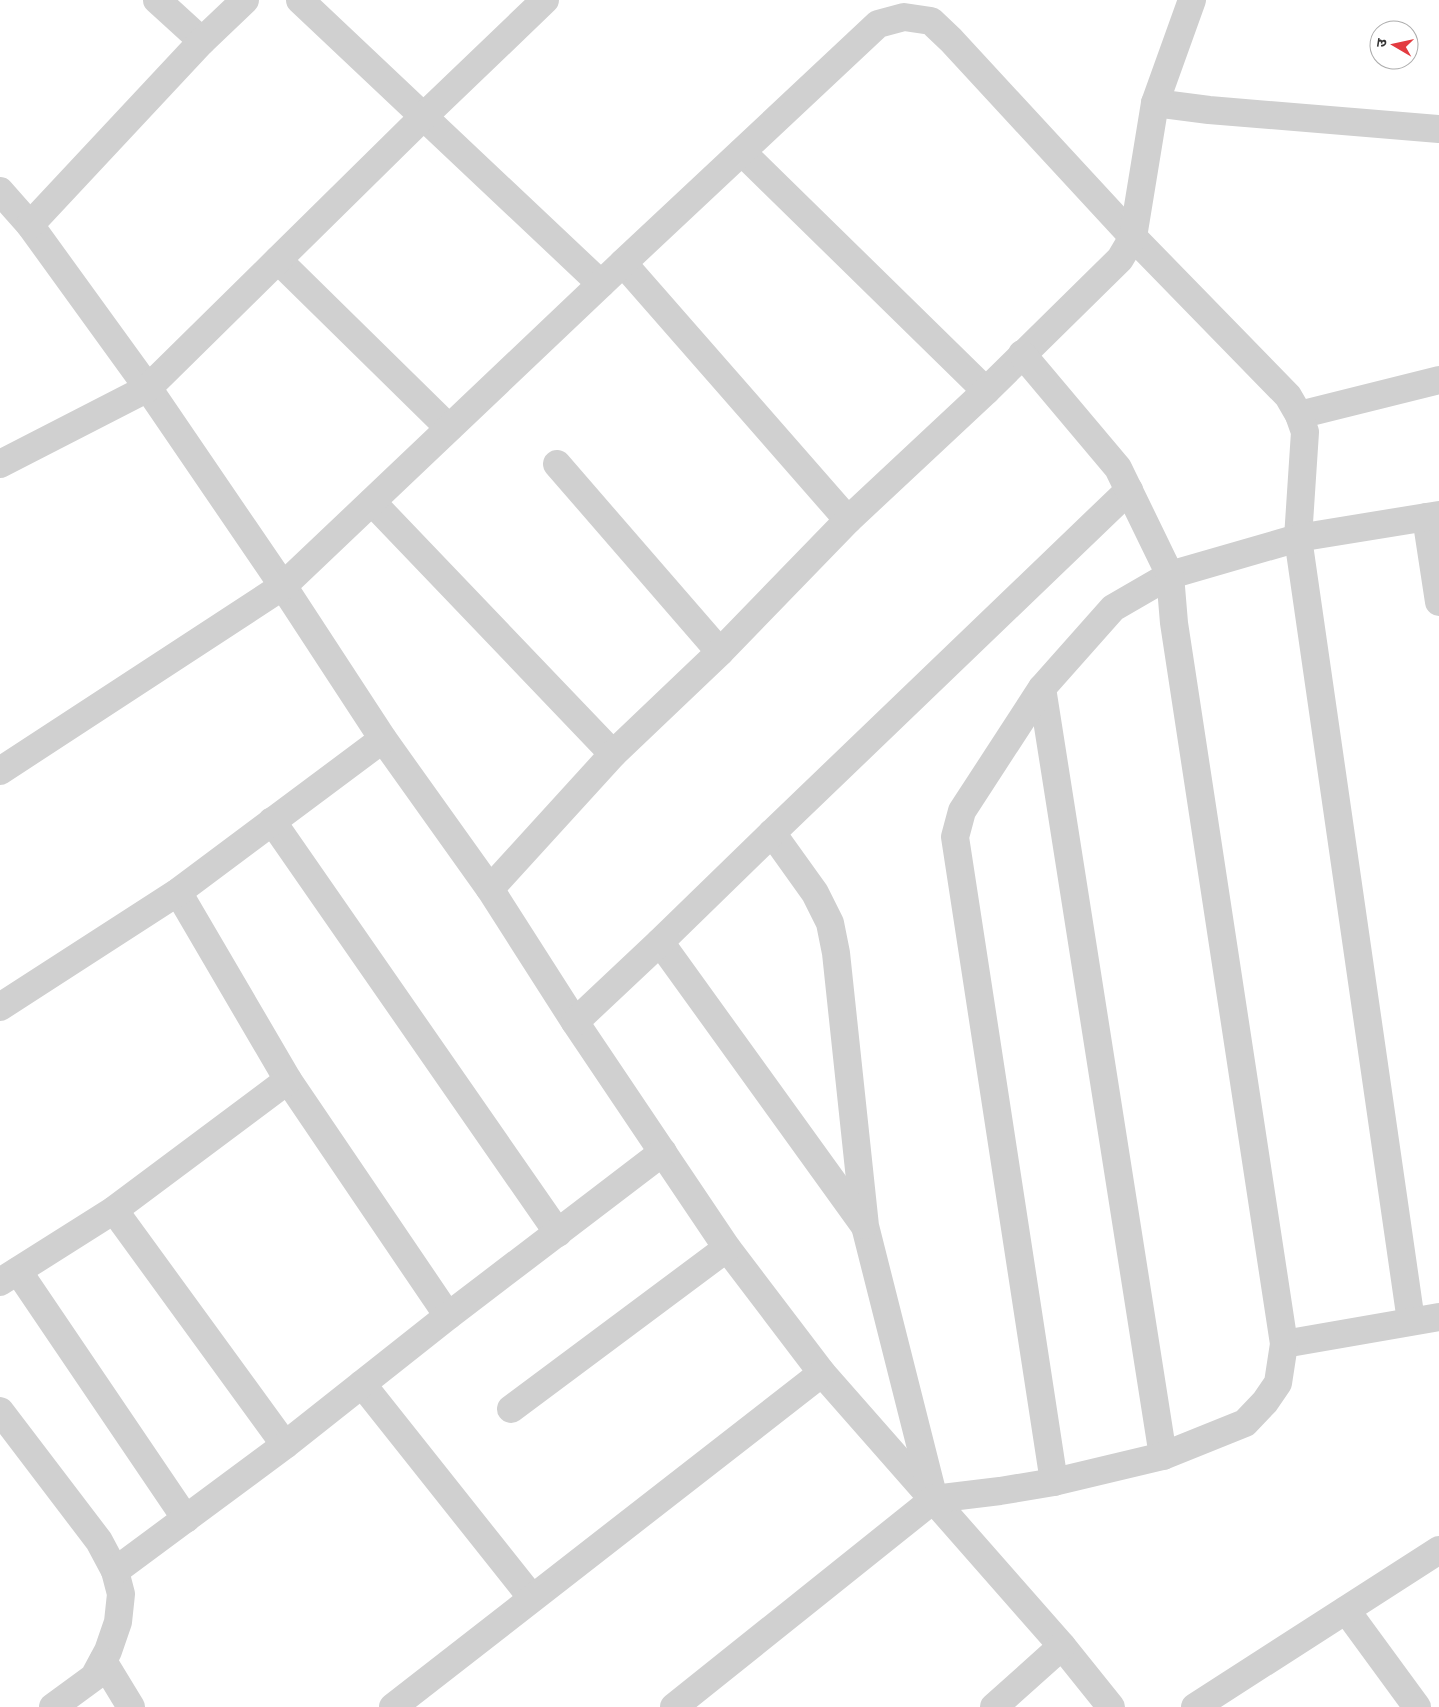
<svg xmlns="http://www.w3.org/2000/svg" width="1439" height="1707" font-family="Lato,'Noto Sans Devanagari',sans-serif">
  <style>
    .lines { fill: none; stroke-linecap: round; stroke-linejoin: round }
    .minor { stroke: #d0d0d0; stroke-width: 28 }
  </style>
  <rect width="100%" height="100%" fill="#fff"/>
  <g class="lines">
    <!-- minor -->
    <g class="minor">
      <path d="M157,0L202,41"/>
      <path d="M300,0L601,284"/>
      <path d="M1155,103L1209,110L1439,129"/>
      <path d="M742,152L986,391"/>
      <path d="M0,191L30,225L148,388L283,586L383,739L490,889L575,1022L727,1248L822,1373L1062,1646L1111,1707"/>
      <path d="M30,225L202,41L245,0"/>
      <path d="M278,260L449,428"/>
      <path d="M623,263L848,520"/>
      <path d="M1299,415L1439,380"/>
      <path d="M0,464L148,388L423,117L545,0"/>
      <path d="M557,464L720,652"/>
      <path d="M372,502L613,754"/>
      <path d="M1426,517L1439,602"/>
      <path d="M1042,688L1163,1456"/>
      <path d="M0,771L283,586L623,263L878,24L904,17L931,21L951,40L1133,237L1288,396L1299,415L1305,432L1298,538L1411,1321"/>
      <path d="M272,821L558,1233"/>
      <path d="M772,833L815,893L830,923L836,953L865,1226L933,1495"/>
      <path d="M490,889L613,754L720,652L848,520L986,391L1120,259L1133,237L1155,103L1192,0"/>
      <path d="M178,892L288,1080L448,1316"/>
      <path d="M660,942L864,1225"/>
      <path d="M0,1007L178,892L383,739"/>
      <path d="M575,1022L660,942L772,833L1129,490"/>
      <path d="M114,1210L285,1445"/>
      <path d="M18,1271L186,1519"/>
      <path d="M0,1282L114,1210L288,1080"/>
      <path d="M1284,1344L1439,1317"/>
      <path d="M362,1384L532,1598"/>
      <path d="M511,1409L727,1248"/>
      <path d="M0,1411L99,1541L115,1571L121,1594L118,1622L108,1651L94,1677L53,1707"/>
      <path d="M1054,1482L955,837L962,811L1042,688L1113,608L1170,575L1298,538L1439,515"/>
      <path d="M115,1571L285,1445L448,1316L663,1152"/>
      <path d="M1346,1610L1417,1707"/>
      <path d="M103,1661L131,1707"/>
      <path d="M393,1707L822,1373"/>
      <path d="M674,1707L934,1499L1000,1491L1054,1482L1163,1456L1245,1423L1265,1402L1278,1383L1284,1344L1174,623L1170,575L1118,468L1022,354"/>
      <path d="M994,1707L1062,1646"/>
      <path d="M1195,1707L1439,1550"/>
    </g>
  </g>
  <!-- north arrow -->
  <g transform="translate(1394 45) rotate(279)"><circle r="24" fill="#ffffff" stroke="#adadad"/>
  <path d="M0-4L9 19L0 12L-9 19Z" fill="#e33b40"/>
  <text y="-8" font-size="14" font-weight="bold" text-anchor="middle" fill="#333333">उ</text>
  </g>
</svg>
